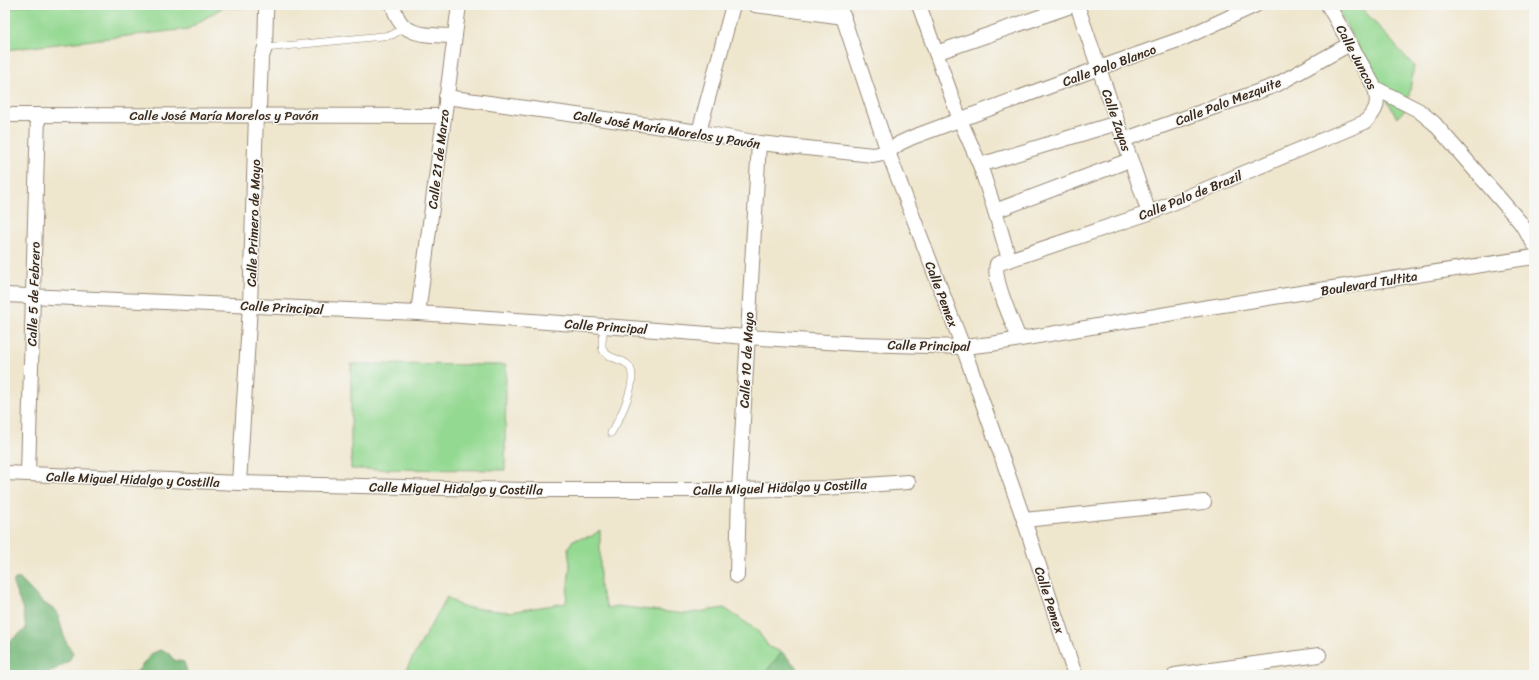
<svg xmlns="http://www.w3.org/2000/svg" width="1539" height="680" font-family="Sriracha,sans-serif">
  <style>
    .green { fill: #94d992; stroke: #688258 }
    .forest { fill: #77b97c; stroke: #59724d }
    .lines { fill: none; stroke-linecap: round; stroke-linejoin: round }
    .service-casing { stroke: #958876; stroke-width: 8 }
    .minor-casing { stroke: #958876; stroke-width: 16 }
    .service { stroke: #fff; stroke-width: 7 }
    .minor { stroke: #fff; stroke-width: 14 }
    .labels { text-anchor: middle; stroke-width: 3; stroke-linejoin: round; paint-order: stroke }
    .street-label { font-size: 13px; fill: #3b2a1e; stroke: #f6f6f2 }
  </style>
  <rect width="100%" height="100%" fill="#f6f6f2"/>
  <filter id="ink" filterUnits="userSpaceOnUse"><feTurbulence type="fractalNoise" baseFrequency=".025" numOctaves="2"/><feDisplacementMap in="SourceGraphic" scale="8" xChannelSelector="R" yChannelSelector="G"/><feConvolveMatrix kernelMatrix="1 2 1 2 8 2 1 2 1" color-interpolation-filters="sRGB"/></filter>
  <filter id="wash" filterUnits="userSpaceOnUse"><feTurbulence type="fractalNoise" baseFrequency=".012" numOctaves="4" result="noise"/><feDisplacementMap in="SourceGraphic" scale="16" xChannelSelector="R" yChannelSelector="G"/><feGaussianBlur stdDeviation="0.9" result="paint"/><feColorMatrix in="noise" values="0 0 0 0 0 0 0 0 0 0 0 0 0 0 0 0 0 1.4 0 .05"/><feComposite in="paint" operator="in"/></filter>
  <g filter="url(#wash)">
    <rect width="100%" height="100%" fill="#efe6ce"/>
    <!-- green -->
    <g class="green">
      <path d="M23,5H256V8L223,7L188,29L5,50V10Z"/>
      <path d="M1335,5H1359L1414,66L1407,107L1397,118Z"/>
      <path d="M351,364L506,365L505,470L351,469Z"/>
      <path d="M600,530V588L607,608L617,606L685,614L724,608L757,630L769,647L782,652L764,674L761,675H700L698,674L696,675H403L447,597L462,607L509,612L566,603L570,566L568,548L573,540L592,536Z"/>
    </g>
    <!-- forest -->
    <g class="forest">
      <path d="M15,579H20L40,600L57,612L65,640L73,653L69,661L45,675H5L10,641L26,629L23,610L13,584Z"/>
      <path d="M160,650L168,653L174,660L184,662L188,675H112L137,672L151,654Z"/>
      <path d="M782,652L804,675H761L764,674Z"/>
    </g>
  </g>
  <g filter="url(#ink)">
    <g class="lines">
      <defs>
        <g id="service">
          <path d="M265,48L392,35L405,27"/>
          <path d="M604,326C604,332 600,344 603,350C608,359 620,358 627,364C642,376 619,420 611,433"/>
        </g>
        <g id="minor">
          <path d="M393,5C395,13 398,22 405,27C418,37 439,35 455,36"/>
          <path d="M755,5L844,17"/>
          <path d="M839,5L888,152L963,347L1024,520L1075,675"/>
          <path d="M919,5L960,120L980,165L995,211L1009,259"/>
          <path d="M1077,5L1149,213"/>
          <path d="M936,53L1074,5"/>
          <path d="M1375,88L1418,110L1434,123L1520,222L1534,244"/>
          <path d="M446,97L699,132L759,143L873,155L888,152L900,143L913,137L1099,68L1184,38L1256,5"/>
          <path d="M5,115L444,116"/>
          <path d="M699,132L733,5"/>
          <path d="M1123,140L1276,85L1350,44"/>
          <path d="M980,165L1117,123"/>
          <path d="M995,211L1130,160"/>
          <path d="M5,295L418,313L604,326L747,337L859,344L963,347L991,344L1203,308L1534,257"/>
          <path d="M418,313L459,5"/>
          <path d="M1019,339C1013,322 992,280 997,264L1149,213L1365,122C1377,110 1379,104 1375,88L1328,5"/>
          <path d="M5,473L239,483L528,490H739L826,488L908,482"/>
          <path d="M28,474L38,115"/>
          <path d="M239,483L250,306L256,115L259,108L261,59L265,48L266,12L267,5"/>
          <path d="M1024,520L1204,502"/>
          <path d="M737,576L739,490L759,143"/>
          <path d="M1175,675L1319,655"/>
        </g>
      </defs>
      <!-- service casing -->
      <use href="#service" class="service-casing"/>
      <!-- minor casing -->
      <use href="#minor" class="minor-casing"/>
      <!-- service -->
      <use href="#service" class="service"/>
      <!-- minor -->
      <use href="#minor" class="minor"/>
    </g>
  </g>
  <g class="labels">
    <!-- street labels -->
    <g class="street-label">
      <text transform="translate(1357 57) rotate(62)" y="5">Calle Juncos</text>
      <text transform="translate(1109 65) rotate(-20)" y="5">Calle Palo Blanco</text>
      <text transform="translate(1228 101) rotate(-21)" y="5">Calle Palo Mezquite</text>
      <text x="224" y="120">Calle José María Morelos y Pavón</text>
      <text transform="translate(1117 120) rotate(71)" y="5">Calle Zayas</text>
      <text transform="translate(667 129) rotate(9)" y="5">Calle José María Morelos y Pavón</text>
      <text transform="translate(438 159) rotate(-83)" y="5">Calle 21 de Marzo</text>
      <text transform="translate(1190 195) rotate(-22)" y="5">Calle Palo de Brazil</text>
      <text transform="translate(253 223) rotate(-88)" y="5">Calle Primero de Mayo</text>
      <text transform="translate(1369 283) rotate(-9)" y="5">Boulevard Tultita</text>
      <text transform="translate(33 294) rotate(-88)" y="5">Calle 5 de Febrero</text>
      <text transform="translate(942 294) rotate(69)" y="5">Calle Pemex</text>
      <text transform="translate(282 307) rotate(3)" y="5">Calle Principal</text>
      <text transform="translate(606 326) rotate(4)" y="5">Calle Principal</text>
      <text transform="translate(929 345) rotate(1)" y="5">Calle Principal</text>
      <text transform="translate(746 360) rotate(-87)" y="5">Calle 10 de Mayo</text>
      <text transform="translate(133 479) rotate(2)" y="5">Calle Miguel Hidalgo y Costilla</text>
      <text transform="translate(780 487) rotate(-2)" y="5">Calle Miguel Hidalgo y Costilla</text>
      <text transform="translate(456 488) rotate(1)" y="5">Calle Miguel Hidalgo y Costilla</text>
      <text transform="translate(1050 600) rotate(72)" y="5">Calle Pemex</text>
    </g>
  </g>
  <!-- margin -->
  <rect width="1539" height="680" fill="none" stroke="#f6f6f2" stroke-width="20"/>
</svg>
